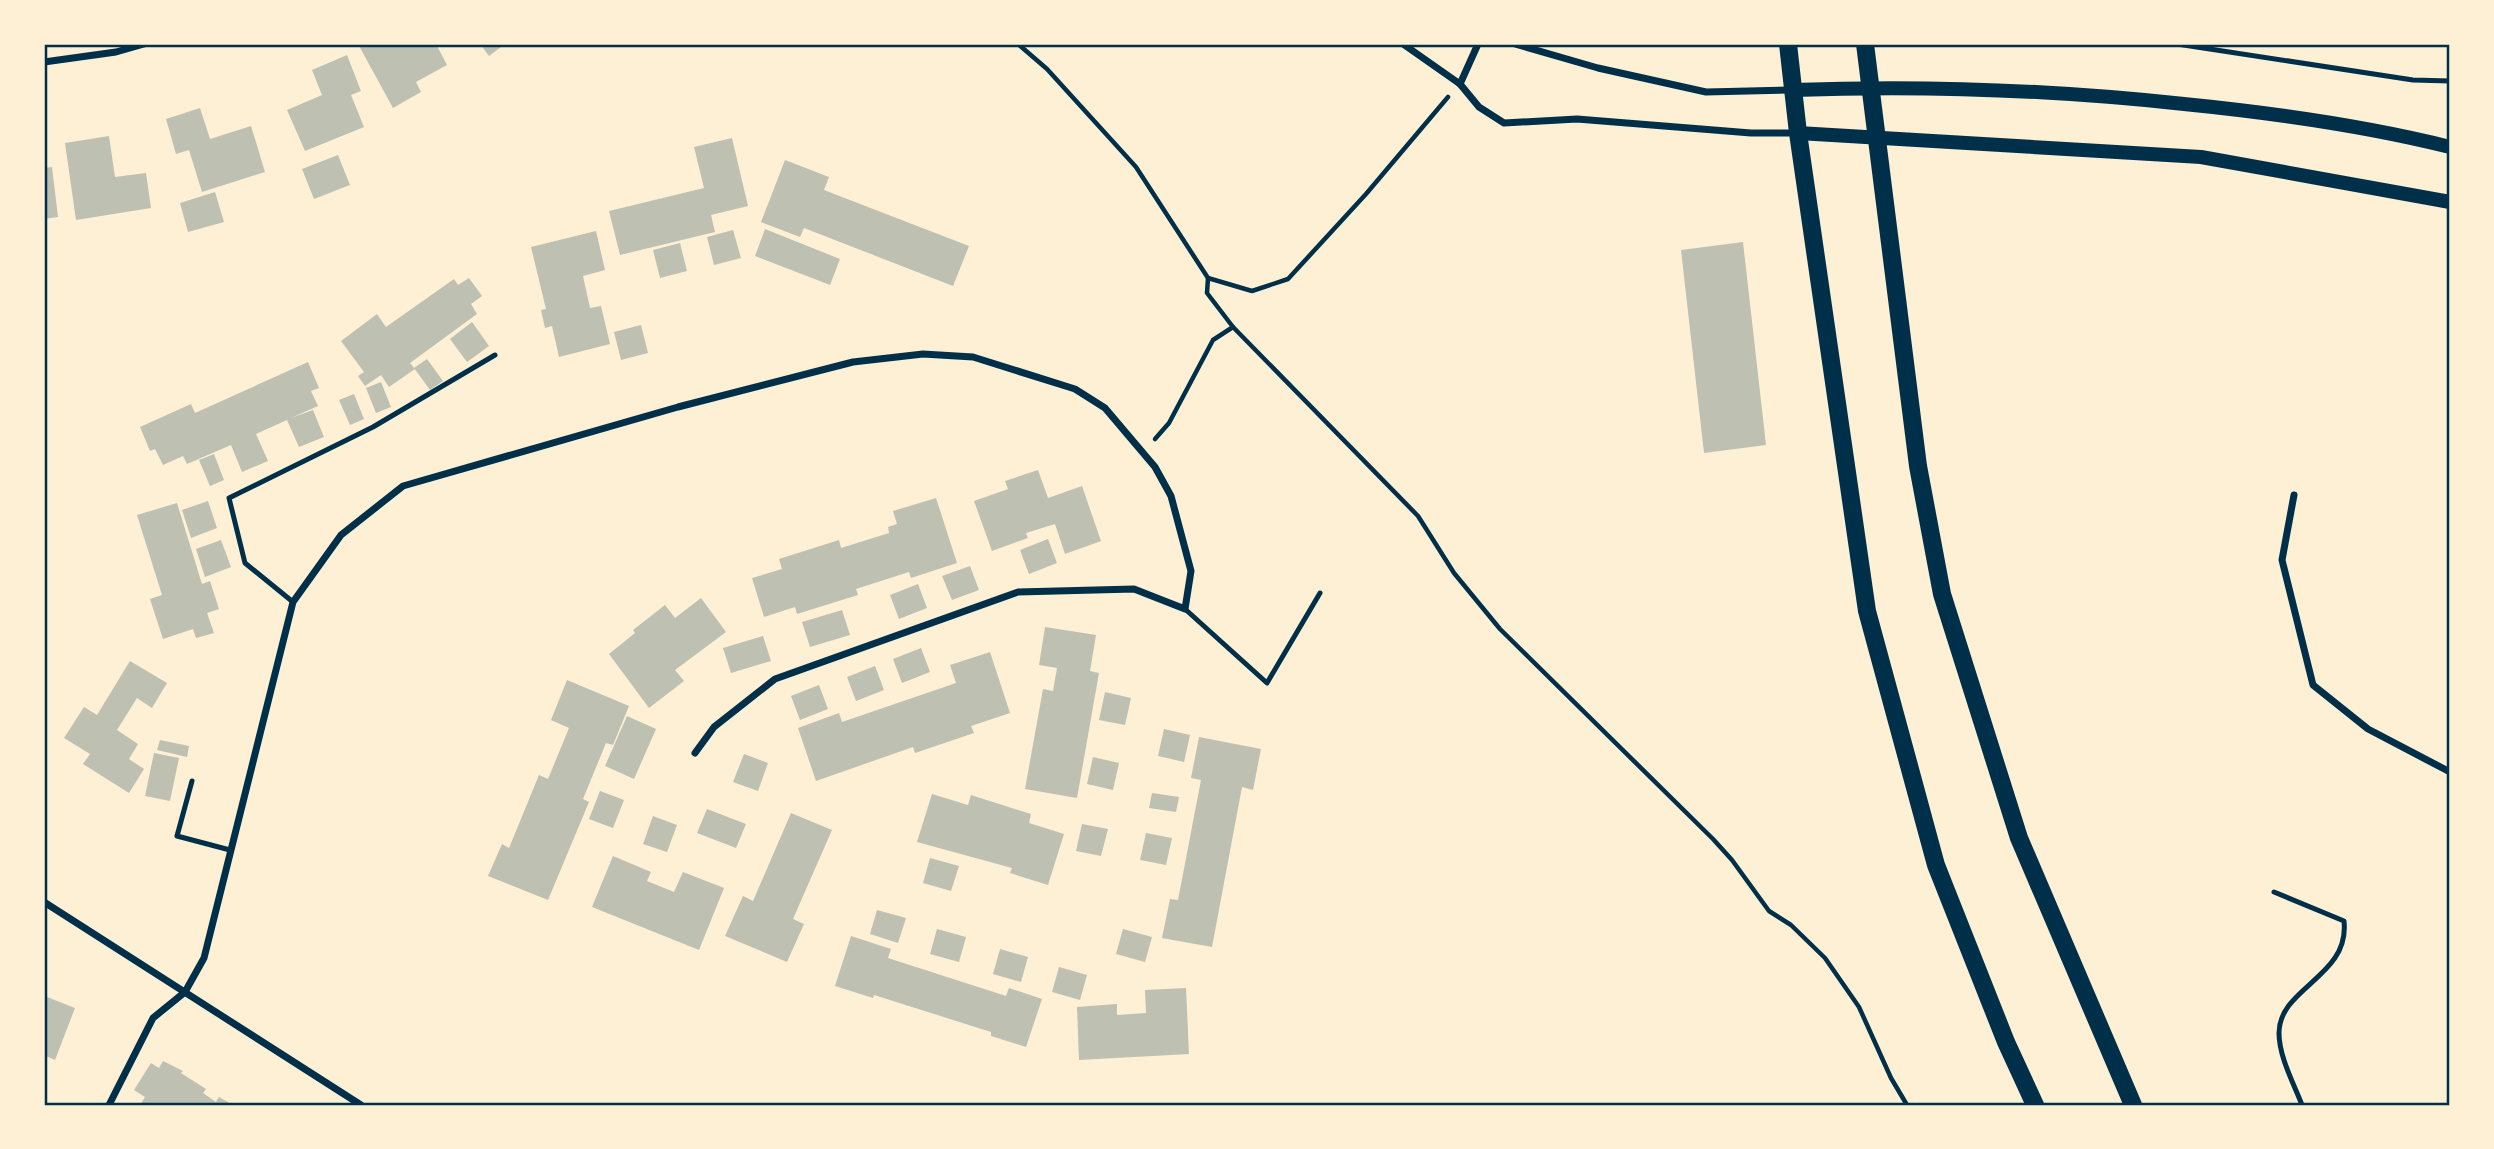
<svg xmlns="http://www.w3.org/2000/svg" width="2494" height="1149" font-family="Manrope,sans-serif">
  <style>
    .building { fill: #bec0b2 }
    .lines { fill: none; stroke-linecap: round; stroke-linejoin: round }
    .path { stroke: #003049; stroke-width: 4.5 }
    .service { stroke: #003049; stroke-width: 5 }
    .minor { stroke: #003049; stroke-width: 7 }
    .secondary { stroke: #003049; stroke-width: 14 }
    .primary { stroke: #003049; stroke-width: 18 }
    .neatline { fill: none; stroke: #003049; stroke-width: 2.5 }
  </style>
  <rect width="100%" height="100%" fill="#fdf0d5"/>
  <!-- building -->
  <g class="building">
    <path d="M358,44H436L447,65L416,82L421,92L393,108Z"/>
    <path d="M480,44H505L489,56Z"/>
    <path d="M347,55L361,91L351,95L364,127L305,151L287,110L322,95L312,70Z"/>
    <path d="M200,108L210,139L251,126L265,172L202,192L189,150L176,154L166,119Z"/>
    <path d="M109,136L115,177L146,173L151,208L76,220L65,143Z"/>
    <path d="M732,138L748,206L711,215L715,232L620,255L609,211L704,188L694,147Z"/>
    <path d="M338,155L350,185L314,199L302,169Z"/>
    <path d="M785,160L829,177L824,190L969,246L953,286L804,228L800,237L761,222Z"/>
    <path d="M52,167L58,217L44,219V168Z"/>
    <path d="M215,192L224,222L188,232L180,203Z"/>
    <path d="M765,229L840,259L830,285L755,256Z"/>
    <path d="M733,230L741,258L714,265L707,237Z"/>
    <path d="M596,231L605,270L583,276L590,308L601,306L610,344L559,357L552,326L545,328L541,310L546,309L531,247Z"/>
    <path d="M1743,242L1766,445L1704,453L1681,250Z"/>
    <path d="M680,243L687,271L660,278L653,250Z"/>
    <path d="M469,278L482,296L471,304L477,314L410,363L415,369L389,387L381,375L365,386L358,376L364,372L341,341L377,314L386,327L454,279L458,285Z"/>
    <path d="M472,322L489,346L467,362L450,339Z"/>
    <path d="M641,325L648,353L621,360L614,332Z"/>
    <path d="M427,359L443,381L430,390L414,368Z"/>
    <path d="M308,362L319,388L311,391L318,406L291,418L313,410L324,437L299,447L287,420L256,434L268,461L242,472L231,445L187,464L183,456L163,465L155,449L150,451L140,427L191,404L195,413Z"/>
    <path d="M381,382L391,407L376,413L366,388Z"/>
    <path d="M354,394L364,419L350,425L339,400Z"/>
    <path d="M214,454L224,480L210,486L199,460Z"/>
    <path d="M1038,470L1048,498L1082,486L1101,541L1065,554L1055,524L1026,533L1028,538L992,551L974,501L1008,489L1005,481Z"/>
    <path d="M936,498L957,563L911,578L909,572L856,589L858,595L797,614L795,607L764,617L752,578L782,569L779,559L839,540L841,548L889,533L888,527L897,524L893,511Z"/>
    <path d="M208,501L217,528L191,538L182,510Z"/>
    <path d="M177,503L202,584L210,581L219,609L207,613L214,633L196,638L193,629L163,639L150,599L162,595L137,515Z"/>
    <path d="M1048,539L1057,563L1029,574L1020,550Z"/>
    <path d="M221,540L231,567L205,577L196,549Z"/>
    <path d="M970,566L979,590L952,600L942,576Z"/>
    <path d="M918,584L927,608L899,619L890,595Z"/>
    <path d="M701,598L726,632L675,670L684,681L649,708L609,654L635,633L633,630L665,605L675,618Z"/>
    <path d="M842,610L850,635L810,647L802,622Z"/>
    <path d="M1045,627L1096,635L1090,671L1099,673L1077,798L1025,789L1043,689L1053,691L1057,668L1039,665Z"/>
    <path d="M763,636L771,661L731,673L723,648Z"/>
    <path d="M921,648L930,672L902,683L893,659Z"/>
    <path d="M990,652L1010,713L971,726L974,733L915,753L913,747L816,781L798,728L839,713L842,722L956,683L950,665Z"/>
    <path d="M130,661L167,683L152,708L137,698L117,730L138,744L129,759L144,769L129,793L83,764L90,754L64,738L84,707L97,715Z"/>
    <path d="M875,666L884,690L856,701L847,677Z"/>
    <path d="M567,680L629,706L613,745L606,743L583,799L589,802L548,900L488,876L502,844L509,848L539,775L548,779L569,728L551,720Z"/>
    <path d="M819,685L828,709L800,720L791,696Z"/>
    <path d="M1105,692L1131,698L1125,725L1099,720Z"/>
    <path d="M627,716L656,729L634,779L605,766Z"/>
    <path d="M1164,729L1190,735L1184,762L1158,756Z"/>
    <path d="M1199,737L1261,749L1253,790L1242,787L1212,947L1162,938L1170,899L1178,900L1201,780L1191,778Z"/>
    <path d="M160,740L189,746L187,757L157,750Z"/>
    <path d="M154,753L179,758L170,801L145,796Z"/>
    <path d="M744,754L768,763L758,791L733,782Z"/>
    <path d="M1093,757L1119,763L1113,790L1087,784Z"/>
    <path d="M600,791L624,800L613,828L589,819Z"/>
    <path d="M1152,793L1179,797L1176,812L1149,808Z"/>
    <path d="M932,794L968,805L971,795L1031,814L1029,823L1064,834L1048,885L1010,873L1012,868L917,842Z"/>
    <path d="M707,809L746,824L736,848L697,833Z"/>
    <path d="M791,813L832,830L793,919L804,924L787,962L725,936L743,896L753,901Z"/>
    <path d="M653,816L677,825L667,852L643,844Z"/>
    <path d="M1082,824L1108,829L1101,856L1076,851Z"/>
    <path d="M1146,833L1172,838L1166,865L1140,860Z"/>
    <path d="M613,856L651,872L647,881L674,892L683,872L724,888L699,950L592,907Z"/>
    <path d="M930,858L959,866L951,891L923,883Z"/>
    <path d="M877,910L906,918L898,943L870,934Z"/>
    <path d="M937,929L966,937L959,962L930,954Z"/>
    <path d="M1123,929L1152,937L1145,962L1116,954Z"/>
    <path d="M851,936L891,949L888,958L1006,996L1009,988L1042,999L1026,1047L991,1036V1032L874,995L873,998L835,986Z"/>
    <path d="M1000,949L1028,957L1021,982L993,974Z"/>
    <path d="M1059,967L1087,975L1080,1000L1052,992Z"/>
    <path d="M1186,988L1189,1054L1079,1060L1077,1007L1117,1004V1015L1146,1013L1145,990Z"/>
    <path d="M47,997L75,1008L55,1060L44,1055V1005Z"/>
    <path d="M163,1061L183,1071L181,1073L206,1089L203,1093L216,1102L219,1097L233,1105H140L145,1097L134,1090L151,1063L159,1068Z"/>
  </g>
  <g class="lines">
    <!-- path -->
    <g class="path">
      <path d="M1018,44L1047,69L1136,167L1208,278L1252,291L1288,279L1366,194L1448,97"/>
      <path d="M1208,278L1207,293L1233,327L1418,516L1454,573L1500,629L1713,839L1732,860L1769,911L1791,925L1825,958L1859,1007L1891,1078L1907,1105"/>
      <path d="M1155,439L1169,423L1213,340L1233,327"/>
    </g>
    <!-- service -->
    <g class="service">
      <path d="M2177,44L2413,80L2450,81"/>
      <path d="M293,602L245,563L229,498L373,427L495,355"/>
      <path d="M1185,609L1267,683L1320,593"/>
      <path d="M192,781L177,836L230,850"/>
      <path d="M2274,892L2344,921C2350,977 2279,987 2279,1033C2279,1057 2294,1084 2302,1105"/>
    </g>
    <!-- minor -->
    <g class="minor">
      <path d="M1403,44L1460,84L1479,107L1504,123L1577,119L1751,133H1798"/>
      <path d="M1515,44L1598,68L1706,92L1792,90"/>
      <path d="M44,62L116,52L144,44"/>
      <path d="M1460,84L1478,44"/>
      <path d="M2294,495L2282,560L2313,685L2368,729L2450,772"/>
      <path d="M44,902L361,1105"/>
      <path d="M109,1105L153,1018L185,992L204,958L293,602L341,535L403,486L678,407L853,362L923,354L973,357L1075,389L1105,408L1155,467L1171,496L1191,571L1185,609L1134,589L1018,592L775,679L714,727L695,753"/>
    </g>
    <!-- secondary -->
    <g class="secondary">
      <path d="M1793,90C1924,85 2053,90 2184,104C2274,113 2362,125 2450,147"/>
      <path d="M1798,133L2201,157L2450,202"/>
    </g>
    <!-- primary -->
    <g class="primary">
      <path d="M1788,44L1798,133L1867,611L1936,865L2006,1042L2035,1105"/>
      <path d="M1865,44L1918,466L1942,594L2019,838L2133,1105"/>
    </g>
  </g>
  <!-- border -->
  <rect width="2494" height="1149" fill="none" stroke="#fdf0d5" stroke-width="91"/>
  <rect x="46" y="46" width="2402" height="1058" class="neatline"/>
</svg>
